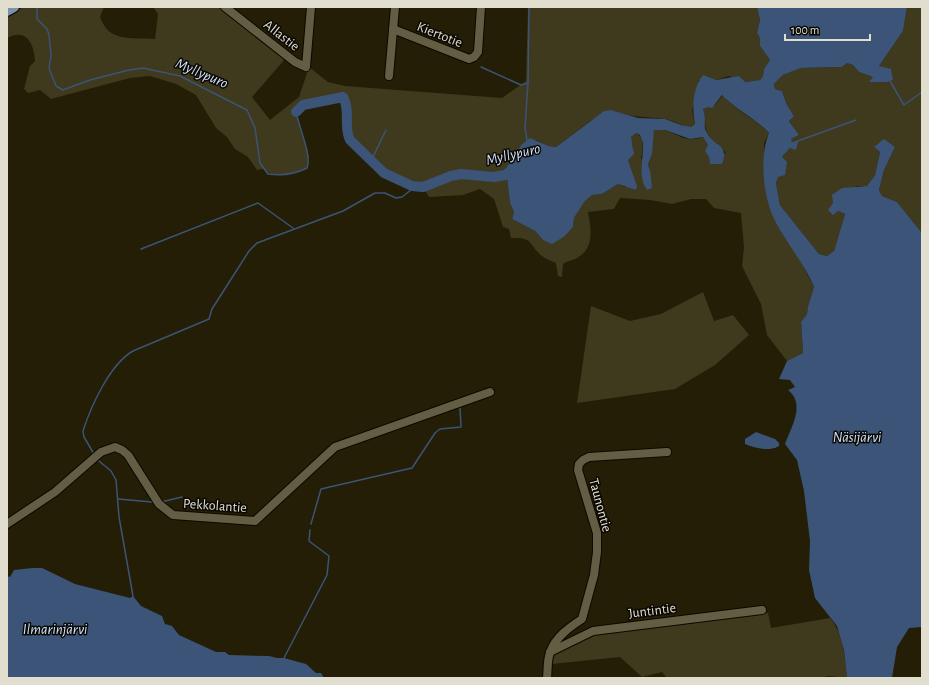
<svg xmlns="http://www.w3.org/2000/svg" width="929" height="685" font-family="'Alegreya Sans',sans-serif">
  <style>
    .green { fill: #3f391d }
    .water { fill: #3b5478 }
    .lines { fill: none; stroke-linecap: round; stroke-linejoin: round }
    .stream { stroke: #3b5478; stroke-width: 1.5 }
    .river { stroke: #3b5478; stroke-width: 10 }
    .minor-casing { stroke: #0d0800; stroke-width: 10 }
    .major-casing { stroke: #0d0800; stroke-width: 12 }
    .minor { stroke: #635d43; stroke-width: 8 }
    .major { stroke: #7d92a9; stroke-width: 10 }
    .labels { text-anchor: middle; stroke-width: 3; stroke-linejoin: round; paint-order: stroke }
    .street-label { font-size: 14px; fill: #e1ded0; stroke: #0a0802 }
    .water-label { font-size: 15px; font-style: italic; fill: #d2e3fc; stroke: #0a0802 }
  </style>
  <rect width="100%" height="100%" fill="#231e05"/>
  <!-- green -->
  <g class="green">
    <path d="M24,7H104L100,17C109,43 131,37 155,39L158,14L153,7H218L285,59L252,97L270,120L299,97L309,67L328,82L345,86L502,98L526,81L528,7H757L760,20L757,33L760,38V46L770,60L764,69L763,76L760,80L745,82L729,76L716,80H699L692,111L695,124L691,127C681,126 673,120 664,119C643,116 631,118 611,110L590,121L556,147L549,146L536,140L521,145L506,168L510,203L514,212L512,219L535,231L543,240L565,236L573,227L574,218L583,202L592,195L602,194L618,184L625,187L635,181L628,160L633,146L631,141V137L636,133C645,138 643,149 641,158L650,170L648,165C654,154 651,142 654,130C668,127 677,138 689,139C693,140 699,138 703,137L708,145L726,154C723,146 714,144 709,136C703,127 707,119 703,109L715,105L723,95C735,111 755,118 769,133L764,143L766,194L814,287L808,306L807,314L801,322L803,353L787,361L767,335L761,304L742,266L744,247L741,213L714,208L706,199H691L672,204L650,200L620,198L614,209L588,212C591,229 595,248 577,258C572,261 568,260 563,264L562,277L558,276L556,263C552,261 545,259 542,256C527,243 534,237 511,238L509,229L503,227L494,199L480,189L463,195L429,197L423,187L412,186L384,173L350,140C343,126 351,111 342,97L302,105L296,112L309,156L307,168C294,174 274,180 263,169L257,170L248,157L235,149L227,137L216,128L196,95L176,84L150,76L130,78L51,99L40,90L28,93L24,89L30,66L35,61C34,43 26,28 7,38V16Z"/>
    <path d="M907,7H922V233L897,202L882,196L879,190L884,170L895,147H874L880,152L875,175L867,186H856L838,211L845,214L834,251L827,256L819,254L780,205L776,183L782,157L790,148L791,139L799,135L789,121L794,116L787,105L782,91L775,89L774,84L783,75L801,68L842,67L847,63L853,65L859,72L874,77L869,82H887L892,81L891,75L879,66L903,31Z"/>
    <path d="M703,292L714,321L733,315L749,335L715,365L675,389L577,403L591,306L630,321L661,314Z"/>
    <path d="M768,613L771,628L830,618C844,635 845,657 847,678L829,676L818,678H667L662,672L642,677L620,657L552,664L554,654L592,635Z"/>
  </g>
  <!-- water -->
  <g class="water">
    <path d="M757,7H907L903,31L879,66L891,69L893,80L887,82H869L873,77L859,72L853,65L847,63L842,67L801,68L783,75L774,84L775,89L782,91L787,105L794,116L789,121L799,135L791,139L792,142H798L796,150L790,148L782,157L787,162L785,175L778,177L776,183L780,205L819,254L827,256L834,251L845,214L838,211L833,215L828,210L833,203L832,195L842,188L867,186L875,175L880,152L874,147L884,139L895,147L884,170L879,190L882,196L897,202L922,233V627L909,628L897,647L892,678H847L844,650L837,626L815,598L809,570L810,541L804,491L797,460L785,444C791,427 806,404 788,390L795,387L790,380L779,379L787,361L803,353L801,322L807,314L808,306L814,287C804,263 787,244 775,221C763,197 759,157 769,133C755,118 736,110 722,95L712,108L709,107L703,109C707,119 703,125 706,131C714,148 730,143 722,164H710L709,157L705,151L708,145L703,137L690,139L665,130H654L652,154L648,165L650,170L652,188L647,190C638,178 643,160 643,147C644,143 641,139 640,135L636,133L631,137L634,154L628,160L637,186L636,190L618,184L602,194L592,195L584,202L574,218L573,227L565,236L552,244L543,240L535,231L512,219L514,212L510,203L506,168L521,145L530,138L549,146L556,147L604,111L611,110L638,118L665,119L681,125L691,127L695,124C692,108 692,89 703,75L716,80L739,76L745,82L760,80L763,76L764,69L770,60L760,46V38L757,33L760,20Z"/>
    <path d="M756,432L775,439L779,443V446C768,452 756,448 745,444V439Z"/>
    <path d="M32,568H42L75,584L130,598L133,596L141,606L162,616L165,624L172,626L179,635L216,652H225L229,655L269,656L277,658H284L306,664L316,673H321L324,678H7V576L10,577L14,570Z"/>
  </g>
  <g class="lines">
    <!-- stream -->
    <g class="stream">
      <path d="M37,7V19L47,29L49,35L51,55L49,68L56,86L63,90L90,80L129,70L143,68L180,76L247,110L255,128L260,163L268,174C282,176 295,174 307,168C312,156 299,127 296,112"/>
      <path d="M481,67L521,85L528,83"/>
      <path d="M890,81L904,105L922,92"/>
      <path d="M527,140L525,128L528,83L529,7"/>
      <path d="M795,142L856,120"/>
      <path d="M371,161L386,130"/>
      <path d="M141,249L258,203L293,228"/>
      <path d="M94,454L84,437L83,431C91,406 110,364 133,351L209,319L212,309L249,251L257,243L343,211L375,193H385L396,198L402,197L416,186"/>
      <path d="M99,461L111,471L116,480L119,517L133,596"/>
      <path d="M118,499L152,502"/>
      <path d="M161,502L182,497"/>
      <path d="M311,524L321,489L412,468L435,433L440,429L461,427L460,408"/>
      <path d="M284,658L327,575L329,556L309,541L310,530"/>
    </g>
    <!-- river -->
    <path class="river" d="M296,112L303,105L343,97C351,111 343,126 350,140L384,173L412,186L423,187L451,176L461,174L494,177L505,175L517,167"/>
    <defs>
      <g id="minor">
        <path d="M225,7L295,62L306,67L311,7"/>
        <path d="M393,29L469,59L474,57L478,52L481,7"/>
        <path d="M389,76L395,7"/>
        <path d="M7,524L55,492L101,452L115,447L122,450L128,455L159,504L173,515L255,521L335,447L490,392"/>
        <path d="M550,652L593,631L762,610"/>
        <path d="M547,678C548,670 547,660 550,653C555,637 570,627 582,619L594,575L597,552V533L578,470L579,464L583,460L589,457L667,452"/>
      </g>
      <path id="major" d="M7,11L14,7"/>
    </defs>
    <!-- minor casing -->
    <use href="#minor" class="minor-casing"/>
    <!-- major casing -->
    <use href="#major" class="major-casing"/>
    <!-- minor -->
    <use href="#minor" class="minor"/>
    <!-- major -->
    <use href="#major" class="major"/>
  </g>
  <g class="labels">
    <!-- street labels -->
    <g class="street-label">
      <text transform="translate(440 34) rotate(22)" y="5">Kiertotie</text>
      <text transform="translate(282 35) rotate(38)" y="5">Allastie</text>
      <text transform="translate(215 505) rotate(4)" y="5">Pekkolantie</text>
      <text transform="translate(601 505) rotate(75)" y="5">Taunontie</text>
      <text transform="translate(652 610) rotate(-7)" y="5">Juntintie</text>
    </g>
    <!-- water labels -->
    <g class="water-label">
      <text transform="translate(202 73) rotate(23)" y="5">Myllypuro</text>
      <text transform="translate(513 154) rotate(-13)" y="5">Myllypuro</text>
      <text x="857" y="442">Näsijärvi</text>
      <text x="55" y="634">Ilmarinjärvi</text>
    </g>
  </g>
  <!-- border -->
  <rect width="929" height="685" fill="none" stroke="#e1ded0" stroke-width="16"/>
  <!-- scale -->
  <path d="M785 34v6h85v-6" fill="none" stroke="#e1ded0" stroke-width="2"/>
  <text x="791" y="34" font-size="12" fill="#e1ded0" stroke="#0a0802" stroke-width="3" paint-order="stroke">100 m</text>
</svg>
